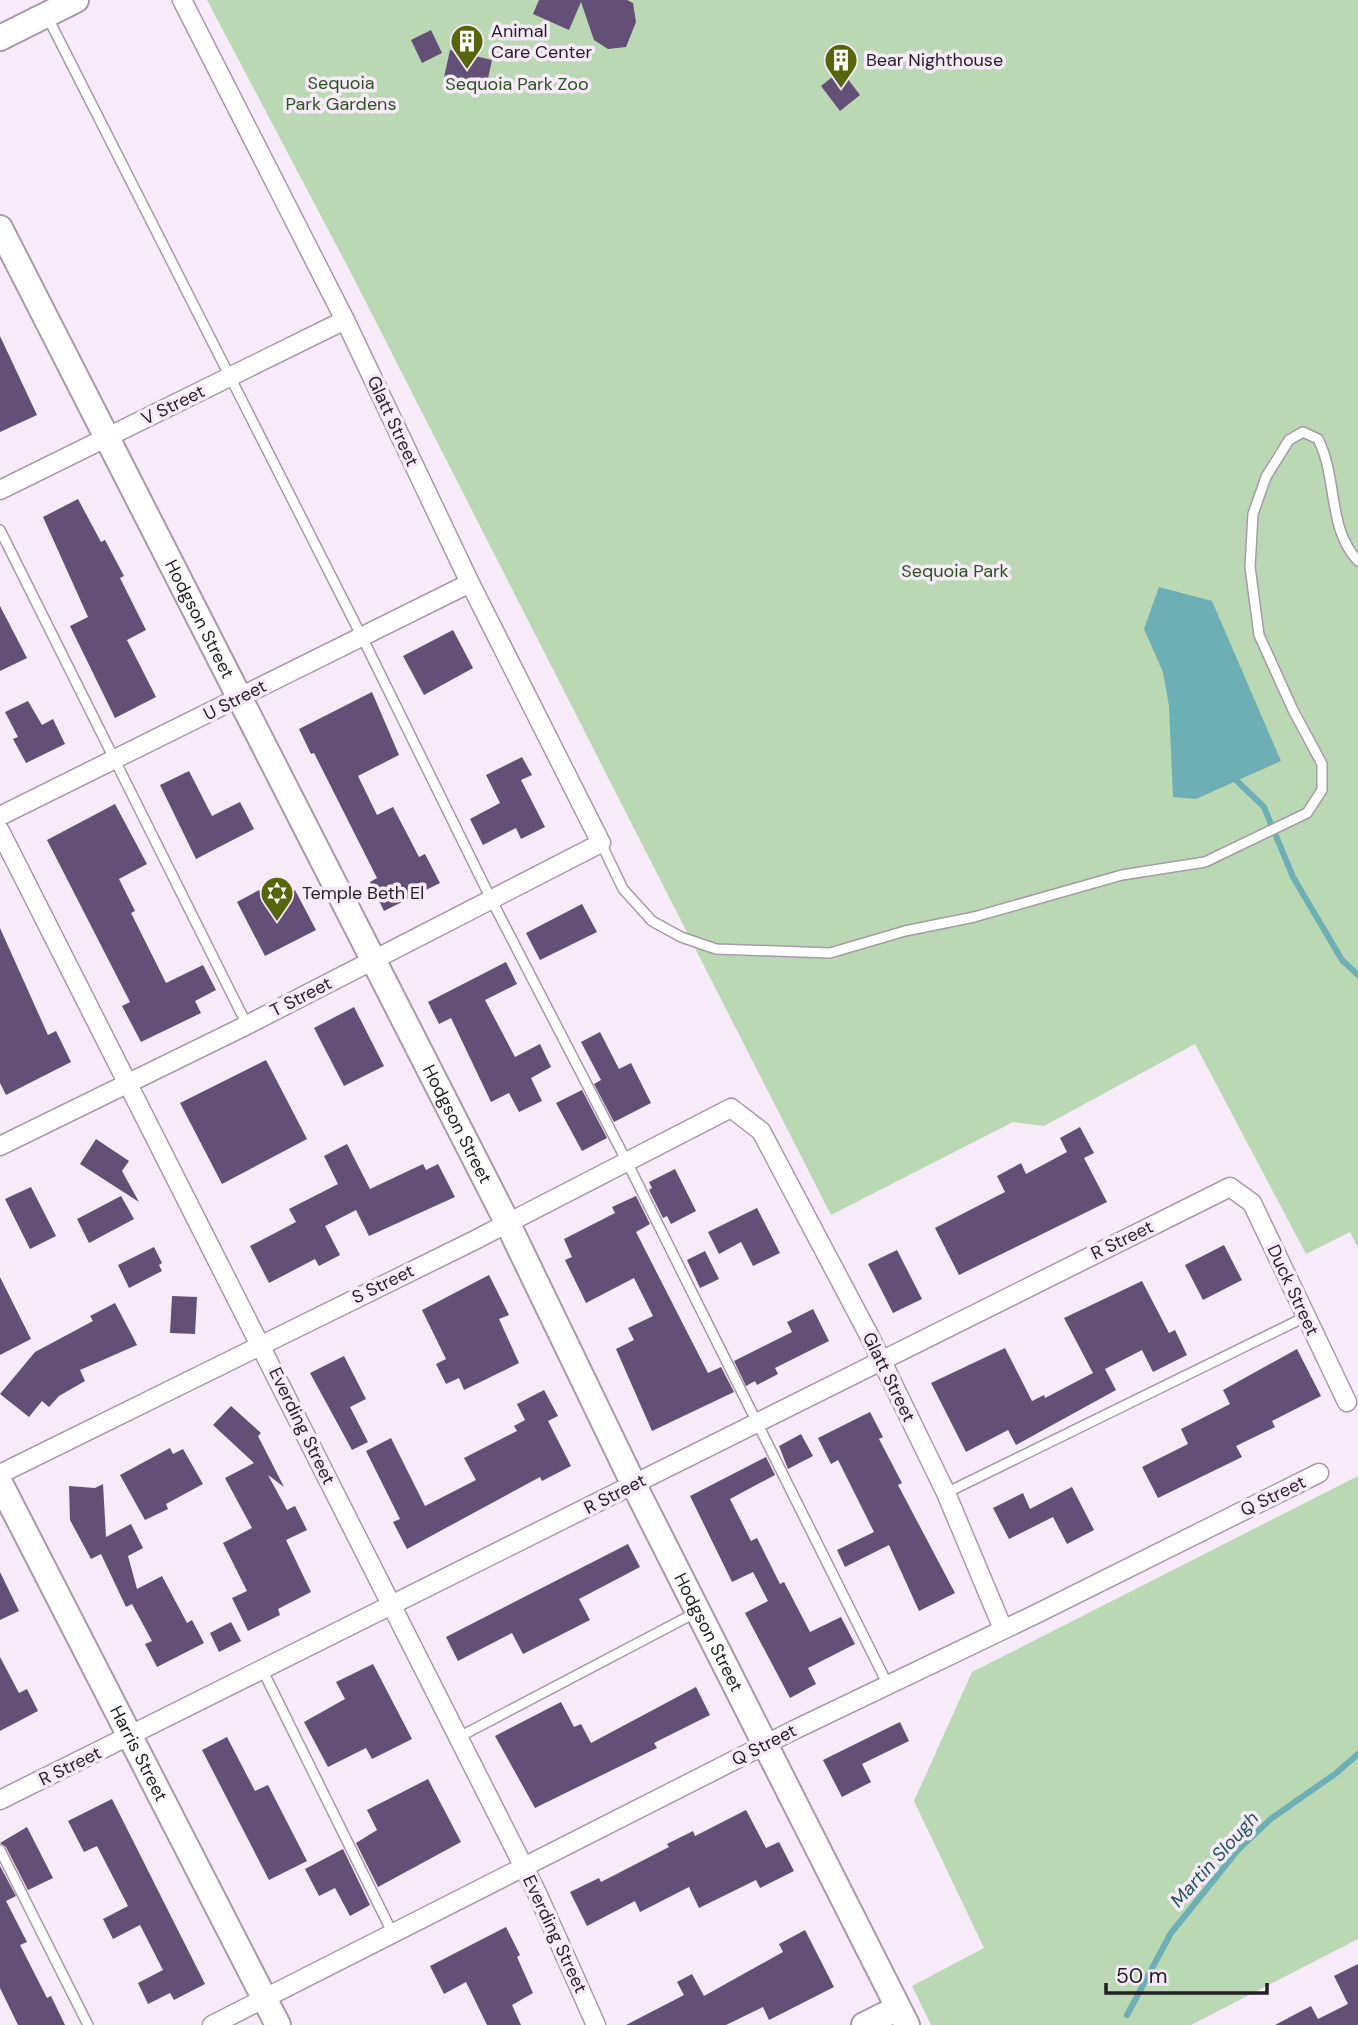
<svg xmlns="http://www.w3.org/2000/svg" width="1358" height="2025" font-family="'DM Sans',sans-serif">
  <style>
    .green { fill: #bad8b3 }
    .water { fill: #6eaeb5 }
    .lines { fill: none; stroke-linecap: round; stroke-linejoin: round }
    .stream { stroke: #6eaeb5; stroke-width: 6 }
    .building { fill: #644f76 }
    .lane-casing { stroke: #a79ba8; stroke-width: 12 }
    .street-casing { stroke: #a79ba8; stroke-width: 21 }
    .secondary-casing { stroke: #a79ba8; stroke-width: 28 }
    .lane { stroke: #fff; stroke-width: 9 }
    .street { stroke: #fff; stroke-width: 18 }
    .secondary { stroke: #fff; stroke-width: 24 }
    .labels { text-anchor: middle; stroke-width: 7; stroke-linejoin: round; paint-order: stroke }
    .poi-label { font-size: 18px; fill: #231e23; stroke: #f8ebf9; text-anchor: start }
    .park-label { font-size: 18px; fill: #2a541e; stroke: #f8ebf9 }
    .street-label { font-size: 18px; fill: #231e23; stroke: #f8ebf9 }
    .water-label { font-size: 19px; font-style: italic; fill: #1f565c; stroke: #f8ebf9 }
  </style>
  <rect width="100%" height="100%" fill="#f8ebf9"/>
  <!-- green -->
  <g class="green">
    <path d="M207,0H1358V1248L1350,1232L1306,1254L1195,1044L1044,1126L1013,1122L831,1215L351,273Z"/>
    <path d="M1358,1476V1939L1191,2025H931L912,1986L984,1948L914,1801L972,1672Z"/>
  </g>
  <!-- water -->
  <path class="water" d="M1159,587L1212,601L1281,761L1196,799L1173,797L1169,706L1163,672L1144,629Z"/>
  <g class="lines">
    <!-- stream -->
    <g class="stream">
      <path d="M1234,774L1237,781L1264,807L1293,877L1342,960L1358,975"/>
      <path d="M1127,2015L1171,1933L1238,1850L1272,1818L1335,1774L1358,1754"/>
    </g>
  </g>
  <!-- building -->
  <g class="building">
    <path d="M539,0H627L633,3L636,22L626,47L608,49L594,40L581,2L569,30L533,14Z"/>
    <path d="M431,30L442,53L422,63L411,40Z"/>
    <path d="M450,50L492,60L485,92L443,82Z"/>
    <path d="M841,70L860,95L840,111L821,86Z"/>
    <path d="M0,336L37,415L0,432Z"/>
    <path d="M78,499L101,542L105,540L124,576L120,578L146,630L127,640L156,697L115,718L70,626L88,617L43,517Z"/>
    <path d="M0,606L27,658L0,671Z"/>
    <path d="M453,630L473,668L424,695L403,656Z"/>
    <path d="M372,692L399,755L358,776L377,815L393,807L419,857L425,854L440,883L384,911L370,882L377,878L314,753L311,754L299,729Z"/>
    <path d="M28,701L42,725L53,719L65,744L26,763L13,739L18,737L5,712Z"/>
    <path d="M522,757L532,775L521,780L545,827L521,839L516,828L483,845L470,819L500,803L486,775Z"/>
    <path d="M189,771L212,816L240,802L254,829L196,859L160,785Z"/>
    <path d="M115,804L147,864L119,879L135,911L131,913L166,983L203,965L216,990L195,1001L201,1013L141,1042L122,1006L130,1002L47,840Z"/>
    <path d="M259,890L267,906L295,890L316,930L265,956L237,902Z"/>
    <path d="M582,904L597,932L540,960L526,933Z"/>
    <path d="M0,928L48,1035L56,1031L71,1062L6,1095L0,1083Z"/>
    <path d="M506,962L517,984L485,1000L515,1057L540,1044L551,1067L531,1078L542,1101L519,1112L509,1093L491,1102L451,1018L439,1024L428,1002Z"/>
    <path d="M354,1007L384,1066L344,1086L314,1028Z"/>
    <path d="M600,1032L619,1069L631,1063L651,1103L614,1122L594,1084L601,1080L581,1042Z"/>
    <path d="M266,1060L307,1139L222,1184L180,1103Z"/>
    <path d="M582,1090L607,1138L582,1151L556,1103Z"/>
    <path d="M1080,1127L1094,1153L1084,1158L1107,1202L959,1275L935,1228L1005,1192L997,1176L1021,1163L1026,1174L1067,1152L1060,1138Z"/>
    <path d="M96,1139L129,1161L122,1171L139,1202L80,1164Z"/>
    <path d="M347,1144L370,1189L423,1164L426,1170L438,1164L455,1197L369,1236L356,1210L325,1226L340,1255L319,1266L315,1259L269,1283L250,1246L296,1222L289,1209L338,1184L324,1156Z"/>
    <path d="M675,1169L696,1211L671,1224L667,1216L663,1218L649,1190L652,1188L649,1182Z"/>
    <path d="M31,1187L56,1236L30,1249L5,1199Z"/>
    <path d="M121,1196L134,1219L89,1243L77,1219Z"/>
    <path d="M636,1196L650,1224L636,1232L708,1373L721,1367L734,1392L652,1431L616,1349L634,1340L628,1328L653,1316L634,1278L586,1303L565,1260L572,1257L564,1239L615,1213L612,1207Z"/>
    <path d="M757,1208L780,1253L753,1266L741,1242L719,1254L708,1232Z"/>
    <path d="M1224,1245L1242,1280L1203,1300L1185,1265Z"/>
    <path d="M154,1247L162,1263L159,1265L162,1271L129,1288L118,1265Z"/>
    <path d="M897,1250L922,1299L893,1313L868,1264Z"/>
    <path d="M705,1251L719,1279L700,1288L687,1260Z"/>
    <path d="M489,1275L509,1315L499,1319L519,1363L464,1390L459,1378L446,1384L436,1364L446,1359L422,1310Z"/>
    <path d="M0,1277L31,1339L0,1355Z"/>
    <path d="M1142,1281L1169,1333L1175,1330L1187,1355L1153,1372L1142,1350L1105,1369L1116,1390L1016,1445L1008,1430L966,1452L931,1383L1005,1348L1032,1401L1044,1395L1045,1398L1093,1373L1064,1318Z"/>
    <path d="M172,1296L197,1297L195,1334L170,1333Z"/>
    <path d="M115,1303L137,1345L80,1370L85,1381L59,1396L49,1407L42,1401L29,1417L0,1394L35,1352L93,1321L90,1316Z"/>
    <path d="M813,1309L829,1341L775,1368L778,1374L757,1385L755,1381L746,1386L734,1361L792,1332L787,1322Z"/>
    <path d="M1297,1349L1321,1396L1272,1421L1275,1427L1236,1446L1242,1457L1158,1498L1142,1467L1188,1444L1181,1429L1230,1404L1223,1390Z"/>
    <path d="M344,1356L366,1399L350,1407L368,1442L352,1450L310,1373Z"/>
    <path d="M544,1390L558,1416L548,1421L571,1466L542,1481L540,1477L407,1549L393,1522L400,1519L366,1451L391,1438L425,1506L476,1480L464,1458L517,1431L514,1426L525,1420L517,1404Z"/>
    <path d="M231,1406L261,1433L258,1436L284,1487L268,1475L287,1510L295,1506L307,1530L286,1540L311,1592L278,1609L280,1615L248,1631L232,1598L247,1591L223,1543L252,1528L225,1478L254,1463L213,1425Z"/>
    <path d="M870,1412L883,1437L879,1439L902,1483L898,1485L955,1593L919,1611L889,1545L845,1567L837,1550L874,1532L838,1460L831,1464L818,1438Z"/>
    <path d="M801,1434L813,1456L788,1469L779,1446Z"/>
    <path d="M170,1448L173,1454L183,1449L203,1484L166,1504L168,1509L145,1520L120,1475Z"/>
    <path d="M766,1457L775,1475L730,1499L751,1541L757,1538L780,1584L784,1582L810,1632L841,1617L855,1644L808,1668L816,1684L790,1698L745,1613L768,1601L753,1572L732,1582L690,1496Z"/>
    <path d="M103,1484L106,1537L131,1524L143,1548L128,1556L137,1589L162,1576L187,1623L192,1620L204,1643L157,1667L145,1644L152,1641L132,1604L126,1607L101,1554L91,1559L70,1520L69,1486L95,1488Z"/>
    <path d="M1072,1487L1094,1530L1067,1544L1053,1517L1009,1539L993,1508L1023,1493L1030,1509Z"/>
    <path d="M628,1544L640,1567L579,1599L590,1620L523,1654L512,1633L458,1661L446,1637Z"/>
    <path d="M0,1572L19,1611L0,1620Z"/>
    <path d="M231,1622L241,1641L219,1652L210,1633Z"/>
    <path d="M0,1657L19,1693L27,1689L38,1711L0,1731Z"/>
    <path d="M373,1664L412,1739L372,1759L366,1748L328,1767L304,1722L345,1699L336,1682Z"/>
    <path d="M696,1687L710,1715L654,1743L657,1748L535,1808L495,1736L561,1702L574,1727L581,1724L591,1743Z"/>
    <path d="M900,1722L909,1741L862,1764L871,1782L842,1797L823,1760Z"/>
    <path d="M227,1737L255,1791L268,1785L307,1861L269,1880L202,1750Z"/>
    <path d="M428,1779L461,1842L378,1887L356,1843L377,1830L367,1810Z"/>
    <path d="M112,1799L205,1984L174,2000L170,1993L148,2004L138,1983L163,1970L140,1925L113,1939L103,1919L128,1906L97,1846L84,1852L68,1821Z"/>
    <path d="M746,1810L766,1848L779,1842L794,1871L760,1888L756,1880L699,1908L689,1887L640,1912L635,1901L587,1926L570,1892L599,1878L601,1882L669,1847L667,1844L693,1831L695,1836Z"/>
    <path d="M27,1827L53,1878L28,1890L6,1847L0,1843Z"/>
    <path d="M343,1849L370,1905L350,1916L335,1888L319,1896L305,1869Z"/>
    <path d="M0,1866L16,1896L6,1901L27,1942L20,1945L47,1998L51,1996L65,2025H18L0,1988Z"/>
    <path d="M506,1927L520,1955L517,1957L533,1993L512,2005L521,2025H487L466,1982L444,1994L430,1966Z"/>
    <path d="M805,1930L834,1987L769,2020L763,2007L726,2025H626L684,1995L677,1982L692,1974L704,1996L783,1952L779,1944Z"/>
    <path d="M1358,1964V2025H1275L1311,2006L1318,2019L1348,2004L1334,1976Z"/>
  </g>
  <g class="lines">
    <defs>
      <g id="lane">
        <path d="M47,16L362,637L492,901L626,1160L888,1685"/>
        <path d="M0,530L247,1025"/>
        <path d="M601,843L623,889L652,921L681,937L716,949L830,953L905,931L974,917L1122,875L1205,862L1307,813L1322,790V764L1293,710L1259,635L1250,567L1253,514L1266,477L1289,440L1303,432L1318,439C1338,478 1327,528 1358,561"/>
        <path d="M946,1493L1305,1317"/>
        <path d="M262,1669L393,1934"/>
        <path d="M459,1737L695,1613"/>
        <path d="M0,1850L88,2025"/>
      </g>
      <g id="street">
        <path d="M0,490L345,320"/>
        <path d="M0,816L470,583"/>
        <path d="M0,831L537,1893L596,2025"/>
        <path d="M0,1146L247,1025L601,843L470,583L345,320L182,0"/>
        <path d="M0,1474L473,1241L731,1108L761,1131L870,1337L946,1493L1003,1629"/>
        <path d="M0,1800L1230,1187L1252,1203L1347,1402"/>
        <path d="M212,2025L794,1730L1034,1615L1319,1473"/>
      </g>
      <g id="secondary">
        <path d="M0,38L76,0"/>
        <path id="s1" d="M0,228L507,1222L634,1485L907,2025"/>
        <path id="s2" d="M0,1483L278,2025"/>
        <path d="M864,2025L898,2008"/>
      </g>
    </defs>
    <!-- lane casing -->
    <use href="#lane" class="lane-casing"/>
    <!-- street casing -->
    <use href="#street" class="street-casing"/>
    <!-- secondary casing -->
    <use href="#secondary" class="secondary-casing"/>
    <!-- lane -->
    <use href="#lane" class="lane"/>
    <!-- street -->
    <use href="#street" class="street"/>
    <!-- secondary -->
    <use href="#secondary" class="secondary"/>
  </g>
  <!-- icons -->
  <defs>
    <symbol id="building-pin" viewBox="-11 -11 22 30"><path d="M0 17L-7.5 6A9.5 9.5 0 1 1 7.5 6Z" fill="#57660d" stroke="#f8ebf9"/><path d="M-4-6H4V6H1V3H-1V6H-4ZM-2.5-4.3h1.7v1.8h-1.7ZM.8-4.3h1.7v1.8H.8ZM-2.5-1h1.7V.8h-1.7ZM.8-1h1.7V.8H.8Z" fill="#fff"/></symbol>
    <symbol id="synagogue-pin" viewBox="-11 -11 22 30"><path d="M0 17L-7.5 6A9.5 9.5 0 1 1 7.5 6Z" fill="#57660d" stroke="#f8ebf9"/><path d="M0-6.5L5.6 3.2H-5.6ZM0 6.5L5.6-3.2H-5.6Z" fill="#fff"/></symbol>
  </defs>
  <g fill-rule="evenodd">
    <use href="#building-pin" x="448" y="22" width="38" height="52"/>
    <use href="#building-pin" x="822" y="41" width="38" height="52"/>
    <use href="#synagogue-pin" x="258" y="874" width="38" height="52"/>
  </g>
  <g class="labels">
    <!-- poi labels -->
    <g class="poi-label">
      <text x="491" y="37">Animal<tspan x="491" dy="21">Care Center</tspan></text>
      <text x="866" y="66">Bear Nighthouse</text>
      <text x="302" y="899">Temple Beth El</text>
    </g>
    <!-- park labels -->
    <g class="park-label">
      <text x="341" y="89">Sequoia<tspan x="341" dy="21">Park Gardens</tspan></text>
      <text x="517" y="90">Sequoia Park Zoo</text>
      <text x="955" y="577">Sequoia Park</text>
    </g>
    <!-- street labels -->
    <g class="street-label">
      <text transform="translate(173 405) rotate(-26)" y="6">V Street</text>
      <text transform="translate(393 421) rotate(65)" y="6">Glatt Street</text>
      <text dy="6" stroke="none"><textPath href="#s1" startOffset="439">Hodgson Street</textPath></text>
      <text transform="translate(235 700) rotate(-27)" y="6">U Street</text>
      <text transform="translate(301 997) rotate(-27)" y="6">T Street</text>
      <text dy="6" stroke="none"><textPath href="#s1" startOffset="1006">Hodgson Street</textPath></text>
      <text transform="translate(1122 1240) rotate(-26)" y="6">R Street</text>
      <text transform="translate(383 1284) rotate(-26)" y="6">S Street</text>
      <text transform="translate(1293 1290) rotate(65)" y="6">Duck Street</text>
      <text transform="translate(889 1377) rotate(64)" y="6">Glatt Street</text>
      <text transform="translate(302 1426) rotate(64)" y="6">Everding Street</text>
      <text transform="translate(615 1494) rotate(-27)" y="6">R Street</text>
      <text transform="translate(1273 1496) rotate(-26)" y="6">Q Street</text>
      <text dy="6" stroke="none"><textPath href="#s1" startOffset="1573">Hodgson Street</textPath></text>
      <text transform="translate(764 1745) rotate(-27)" y="6">Q Street</text>
      <text dy="6" stroke="none"><textPath href="#s2" startOffset="304">Harris Street</textPath></text>
      <text transform="translate(70 1766) rotate(-26)" y="6">R Street</text>
      <text transform="translate(555 1934) rotate(65)" y="6">Everding Street</text>
    </g>
    <!-- water labels -->
    <g class="water-label">
      <text transform="translate(1214 1859) rotate(-48)" y="7">Martin Slough</text>
    </g>
  </g>
  <!-- scale -->
  <path d="M1106 1983v10h161v-10" fill="none" stroke="#231e23" stroke-width="3.5"/>
  <text x="1116" y="1983" font-size="21" fill="#231e23" stroke="#f8ebf9" stroke-width="5" paint-order="stroke">50 m</text>
</svg>
